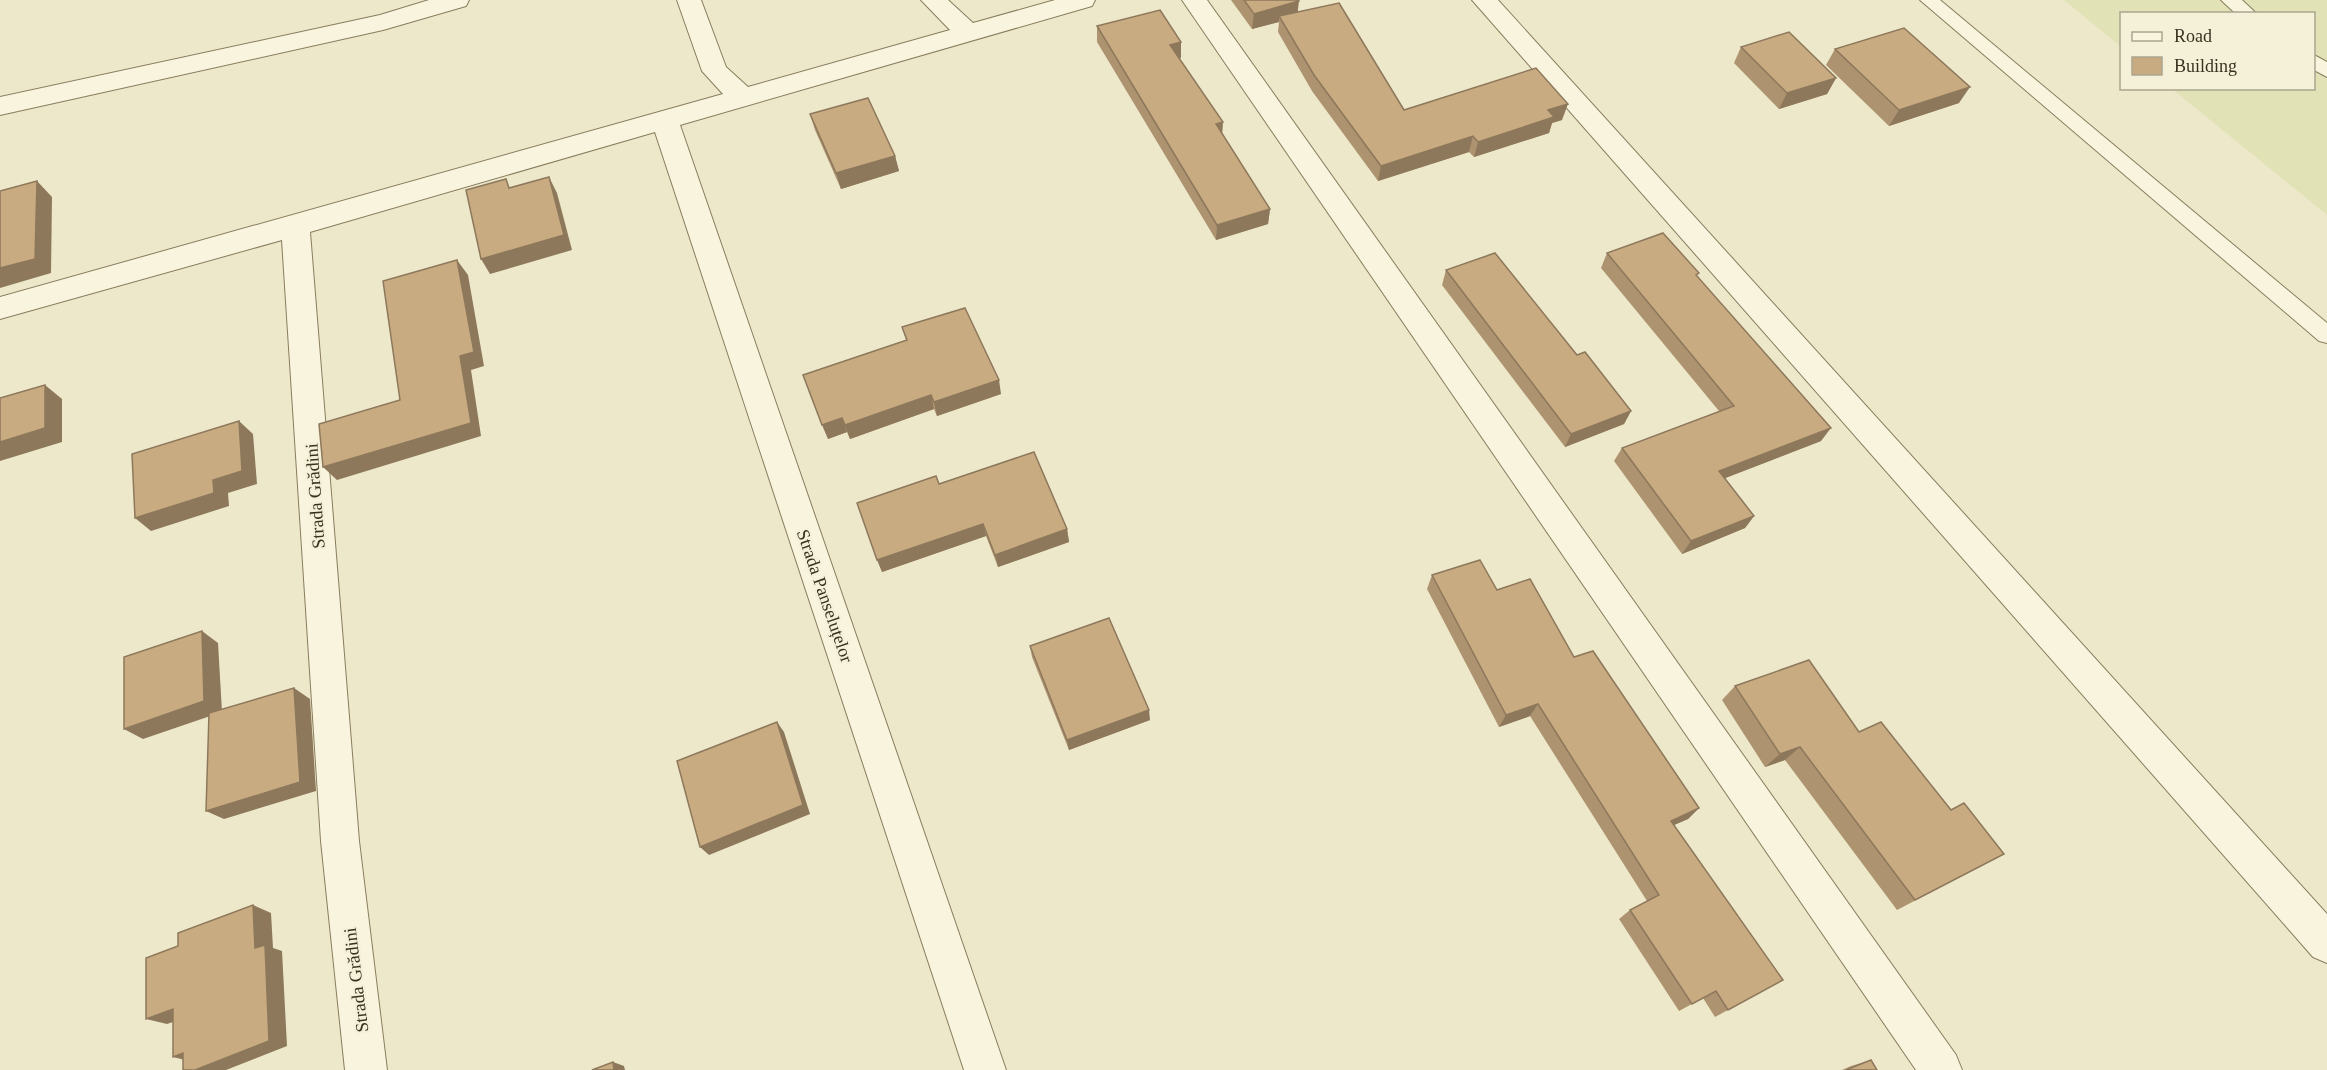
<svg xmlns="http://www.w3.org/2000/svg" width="2327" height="1070" font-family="Georgia,serif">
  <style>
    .farmland { fill: #e2e2b7 }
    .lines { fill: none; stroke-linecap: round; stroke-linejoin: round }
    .lane-casing { stroke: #897c5f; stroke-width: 2 }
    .street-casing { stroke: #897c5f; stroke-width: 2 }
    .lane { fill: #f8f4dd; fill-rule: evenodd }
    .street { fill: #f8f4dd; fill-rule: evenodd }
    .wall { fill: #ad9370 }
    .shaded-wall { fill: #8d785b }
    .building { fill: #c9ab82; stroke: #8d785b; stroke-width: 1.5 }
    .labels { text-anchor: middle; stroke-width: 4.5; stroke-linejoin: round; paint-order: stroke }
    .street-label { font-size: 18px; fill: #3a3221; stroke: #f5f1d9 }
  </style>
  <rect width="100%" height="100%" fill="#ede8ca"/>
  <!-- farmland -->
  <path class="farmland" d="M2064,0H2327V215L2172,89L2314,88V14H2122L2121,47Z"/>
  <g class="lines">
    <defs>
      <g id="lane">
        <path d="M1920,0H1940L2327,323V343L2319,341Z"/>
        <path d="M2221,0H2242L2257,14H2236Z"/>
        <path d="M2314,55L2327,62V77L2314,70Z"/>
      </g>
      <g id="street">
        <path d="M429,0H469L466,6L383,30L0,115V97L380,15Z"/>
        <path d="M677,0H701L726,67L748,87L950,30L921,0H948L973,23L1055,0H1095L1092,6L680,125L1006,1070H964L655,132L310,232L359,841L387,1070H345L321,841L282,240L0,319V297L723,94L702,71Z"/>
        <path d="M1182,0H1207L1956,1055L1962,1070H1916Z"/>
        <path d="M1472,0H1498L2327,914V963L2313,957Z"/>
      </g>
    </defs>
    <!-- lane casing -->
    <use href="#lane" class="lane-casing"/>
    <!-- street casing -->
    <use href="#street" class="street-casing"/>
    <!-- lane -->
    <use href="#lane" class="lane"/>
    <!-- street -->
    <use href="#street" class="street"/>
  </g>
  <!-- wall -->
  <g class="wall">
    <path d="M1231,0H1298V12L1404,110L1562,120L1552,123L1549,133L1474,157L1469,152L1378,181L1312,91L1278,32L1279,22L1252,29Z"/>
    <path d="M1097,26L1181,58H1179L1222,133L1270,209L1268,224L1216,240L1097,42Z"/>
    <path d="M1741,47L1836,78L1827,94L1779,109L1734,63Z"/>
    <path d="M1835,49L1959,103L1889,126L1826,65Z"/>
    <path d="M810,114L895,156L899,171L841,189L815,130Z"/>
    <path d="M1607,253L1698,276L1821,441L1725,478L1754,516L1745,528L1682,554L1614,461L1622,448L1719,411L1601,268Z"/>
    <path d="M1446,270L1577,355L1631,411L1624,424L1565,447L1442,285Z"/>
    <path d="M902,327L1001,394L937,416L934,409L850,439L847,432L828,439L906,340Z"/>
    <path d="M939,484L1067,529L1069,542L998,567L986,536L882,572Z"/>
    <path d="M1432,575L1497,590L1574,657L1699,808L1688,819L1674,825L1728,1010L1715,1017L1703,998L1679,1011L1619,919L1630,910L1647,901L1530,716L1499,727L1427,589Z"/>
    <path d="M1030,646L1150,720L1069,750L1032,657Z"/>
    <path d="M1735,686L1859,732L1951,810L2004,854L1897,910L1785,760L1765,767L1722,700Z"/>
    <path d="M1871,1060L1877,1070H1842L1851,1066Z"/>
  </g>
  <!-- shaded-wall -->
  <g class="shaded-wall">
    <path d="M1299,1L1297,17L1279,16V22L1252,29L1254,14Z"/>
    <path d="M1181,42V58L1170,61V45Z"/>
    <path d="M1836,78L1827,94L1779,109L1787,93Z"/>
    <path d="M1970,87L1959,103L1889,126L1899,110Z"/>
    <path d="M1568,104L1562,120L1552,123L1549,133L1474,157L1478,142L1548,110Z"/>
    <path d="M1223,122L1222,137L1216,124Z"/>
    <path d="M1473,136L1469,152L1378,181L1381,166Z"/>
    <path d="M895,156L899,171L841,189L836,173Z"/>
    <path d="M549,177L557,193L572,250L490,274L481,259Z"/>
    <path d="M37,181L52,197L51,273L0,288V268Z"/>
    <path d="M1270,209L1268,224L1216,240L1217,225Z"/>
    <path d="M457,260L468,275L484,366L471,370L481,436L337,480L323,467L460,356Z"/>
    <path d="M999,380L1001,394L937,416L934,402Z"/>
    <path d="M45,385L62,399V442L0,461V442Z"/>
    <path d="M931,395L934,409L850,439L845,425Z"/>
    <path d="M1631,411L1624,424L1565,447L1571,434Z"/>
    <path d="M842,418L847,432L828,439L822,425Z"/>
    <path d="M239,421L253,434L257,484L228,493L229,506L151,531L135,518L213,480Z"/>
    <path d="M1831,428L1821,441L1710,484L1719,471Z"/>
    <path d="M1754,516L1745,528L1682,554L1691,541Z"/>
    <path d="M983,524L986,536L882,572L877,560Z"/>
    <path d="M1067,529L1069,542L998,567L995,555Z"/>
    <path d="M202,631L218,643L222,712L143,739L124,729Z"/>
    <path d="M294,688L310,699L316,791L224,819L206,811Z"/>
    <path d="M1538,704L1530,716L1499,727L1506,715Z"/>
    <path d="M1149,710L1150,720L1069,750L1067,740Z"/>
    <path d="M777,722L784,732L810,814L709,855L700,847Z"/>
    <path d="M1800,747L1785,760L1765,767L1780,754Z"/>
    <path d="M1699,808L1688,819L1660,831L1671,821Z"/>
    <path d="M253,905L271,913L273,948L282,951L287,1046L226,1070H195L255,948Z"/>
    <path d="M173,1009L193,1015L167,1024L146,1019Z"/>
    <path d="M183,1053L193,1062L173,1057Z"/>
    <path d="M613,1062L624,1066L625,1070H614Z"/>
  </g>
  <!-- building -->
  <g class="building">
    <path d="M1244,0H1298L1299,1L1254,14Z"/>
    <path d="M1339,3L1404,110L1536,68L1568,104L1548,110L1554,117L1478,142L1473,136L1381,166L1314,75L1279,16Z"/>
    <path d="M1160,10L1181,42L1170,45L1223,122L1216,124L1270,209L1217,225L1097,26Z"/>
    <path d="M1904,28L1970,87L1899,110L1835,49Z"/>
    <path d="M1789,32L1836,78L1787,93L1741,47Z"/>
    <path d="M868,98L895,156L836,173L810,114Z"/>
    <path d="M549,177L564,235L481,259L466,190L506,179L509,188Z"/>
    <path d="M37,181L35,259L0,268V191Z"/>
    <path d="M1663,233L1699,273L1696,275L1831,428L1719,471L1754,516L1691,541L1622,448L1734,406L1607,253Z"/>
    <path d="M1495,253L1577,355L1585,352L1631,411L1571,434L1446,270Z"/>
    <path d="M457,260L474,352L460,356L471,423L323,467L319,424L400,400L383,281Z"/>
    <path d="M965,308L999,380L934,402L931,395L845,425L842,418L822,425L803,375L907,340L902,327Z"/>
    <path d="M45,385V428L0,442V398Z"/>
    <path d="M239,421L242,471L213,480L214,493L135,518L132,454Z"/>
    <path d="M1034,452L1067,529L995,555L983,524L877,560L857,503L936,476L939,484Z"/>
    <path d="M1480,560L1497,590L1530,579L1574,657L1593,651L1699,808L1671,821L1783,980L1728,1010L1716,991L1692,1004L1630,910L1659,895L1538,704L1506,715L1432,575Z"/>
    <path d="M1109,618L1149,710L1067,740L1030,646Z"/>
    <path d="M202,631L204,701L124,729V657Z"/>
    <path d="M1809,660L1859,732L1881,722L1951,810L1964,803L2004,854L1915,900L1800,747L1780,754L1735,686Z"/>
    <path d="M294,688L300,782L206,811L209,713Z"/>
    <path d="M777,722L803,805L700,847L677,761Z"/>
    <path d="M253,905L255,948L265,945L269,1041L195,1070H183V1053L173,1057V1009L146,1019V958L178,946V933Z"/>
    <path d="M1871,1060L1877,1070H1846Z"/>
    <path d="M613,1062L614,1070H592Z"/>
  </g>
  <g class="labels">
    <!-- street labels -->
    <g class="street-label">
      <text transform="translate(315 496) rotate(-94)" y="6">Strada Grădini</text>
      <text transform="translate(825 596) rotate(71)" y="6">Strada Panseluțelor</text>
      <text transform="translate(356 980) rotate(-97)" y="6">Strada Grădini</text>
    </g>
  </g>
  <!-- legend -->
  <rect x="2120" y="12" width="195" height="78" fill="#f5f1d9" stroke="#aaa58f" stroke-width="1.5"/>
  <rect x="2132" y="32" width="30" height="9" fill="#f8f4dd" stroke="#aaa58f" stroke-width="1.5"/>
  <text x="2174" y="42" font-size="18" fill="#3a3221">Road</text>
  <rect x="2132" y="57" width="30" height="18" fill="#c9ab82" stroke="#aaa58f" stroke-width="1.5"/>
  <text x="2174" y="72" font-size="18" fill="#3a3221">Building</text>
</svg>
